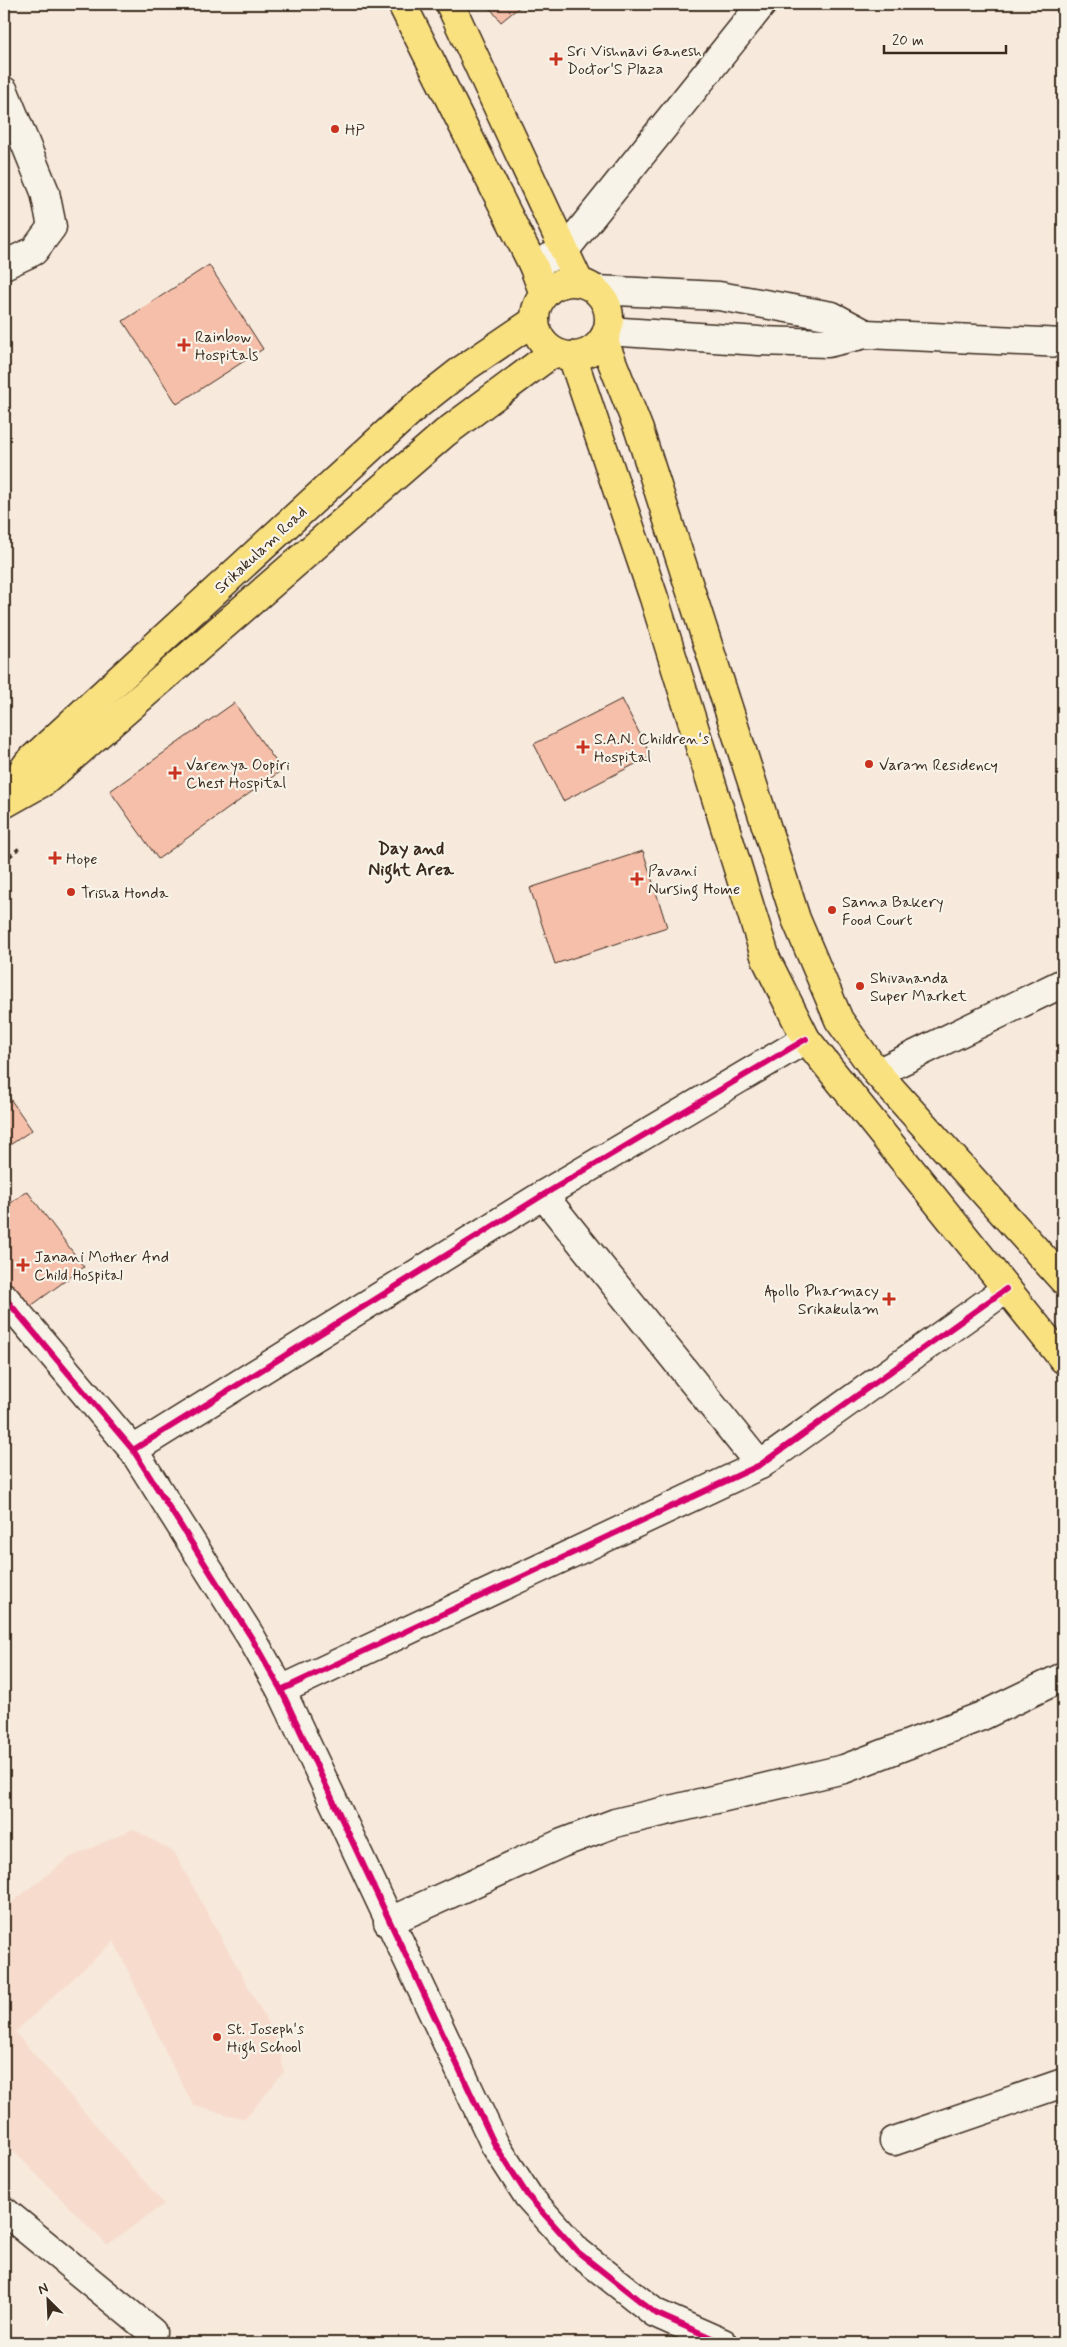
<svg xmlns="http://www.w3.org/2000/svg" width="1067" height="2347" font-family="Mynerve,sans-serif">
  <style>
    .built { fill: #f7dccd }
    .building { fill: #f6bfaa; stroke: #3b2a1e }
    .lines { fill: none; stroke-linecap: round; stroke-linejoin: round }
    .minor-casing { stroke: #3b2a1e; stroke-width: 31 }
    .major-casing { stroke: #3b2a1e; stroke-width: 31 }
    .path { stroke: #3b2a1e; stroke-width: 3; stroke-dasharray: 4 4; stroke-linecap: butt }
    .minor { stroke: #f7f3e8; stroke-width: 28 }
    .major { stroke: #fae180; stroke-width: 28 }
    .cycleway-casing { stroke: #f7f3e8; stroke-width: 9 }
    .cycleway { stroke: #d6006c; stroke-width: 6 }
    .poi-dot { fill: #c8321e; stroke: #f7f3e8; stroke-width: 2 }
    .labels { text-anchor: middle; stroke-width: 4.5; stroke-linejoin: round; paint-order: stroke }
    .poi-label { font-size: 16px; fill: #3b2a1e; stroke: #f7f3e8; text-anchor: start }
    .street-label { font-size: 16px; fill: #3b2a1e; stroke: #f7f3e8 }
    .neighbourhood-label { font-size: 18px; font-weight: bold; fill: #3b2a1e; stroke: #f7f3e8 }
  </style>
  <rect width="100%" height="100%" fill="#f7e9dc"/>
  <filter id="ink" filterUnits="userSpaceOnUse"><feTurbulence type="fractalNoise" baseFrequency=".02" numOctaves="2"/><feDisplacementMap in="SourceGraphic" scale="10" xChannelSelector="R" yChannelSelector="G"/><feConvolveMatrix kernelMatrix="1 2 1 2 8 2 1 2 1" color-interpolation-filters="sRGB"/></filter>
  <g filter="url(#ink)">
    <!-- built -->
    <path class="built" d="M133,1829L174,1852L279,2043L284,2072L245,2119L194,2106L173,2067L114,1941L15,2032L164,2204L107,2245L4,2142V1908L69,1858Z"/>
    <!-- building -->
    <g class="building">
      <path d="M487,4H523L501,22Z"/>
      <path d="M209,265L263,349L177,404L123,321Z"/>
      <path d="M622,699L651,756L563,801L534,744Z"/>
      <path d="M234,703L282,770L158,859L110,791Z"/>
      <path d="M643,851L667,927L555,964L530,888Z"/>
      <path d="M4,1090L32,1130L4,1149Z"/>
      <path d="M27,1191L84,1267L20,1314L4,1292V1208Z"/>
    </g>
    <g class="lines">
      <defs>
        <g id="minor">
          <path d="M4,91L45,192L52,227L34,251L4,265"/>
          <path d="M533,265L564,251L762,4"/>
          <path d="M596,290L719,296L832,316L866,334"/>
          <path d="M607,331L759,341L828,343L866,334L1063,343"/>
          <path d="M877,1073L1063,983"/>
          <path d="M543,1195L760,1465"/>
          <path d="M4,1297L133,1450L251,1637L281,1690L495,2145L528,2196L578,2252L655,2313L723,2343"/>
          <path d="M133,1450L543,1195L806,1039"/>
          <path d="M281,1690L760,1465L1006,1289"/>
          <path d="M388,1922L562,1843L615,1823L844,1769L982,1716L1063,1677"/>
          <path d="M894,2141L1063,2083"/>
          <path d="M4,2211L152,2332"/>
        </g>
        <g id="major">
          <path d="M402,4L533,265L544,294"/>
          <path d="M450,4L579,282"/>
          <circle cx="572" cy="319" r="37"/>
          <path d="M603,339L639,430L796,919L839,1020L877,1073L1063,1280"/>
          <path d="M572,356L654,598L766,959L806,1039L1063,1359"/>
          <path d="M4,797L28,763L416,406L463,369L534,321"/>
          <path d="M4,804L45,781L445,433L554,352"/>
        </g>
      </defs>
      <!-- minor casing -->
      <use href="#minor" class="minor-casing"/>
      <!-- major casing -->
      <use href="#major" class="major-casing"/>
      <!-- path -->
      <path class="path" d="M4,862L20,847"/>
      <!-- minor -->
      <use href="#minor" class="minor"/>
      <!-- major -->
      <use href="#major" class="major"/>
      <defs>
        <g id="cycleway">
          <path d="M4,1297L133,1450L251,1637L281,1690L495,2145L528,2196L578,2252L655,2313L723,2343"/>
          <path d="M133,1450L543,1195L806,1039"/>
          <path d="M281,1690L760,1465L1006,1289"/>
        </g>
      </defs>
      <!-- cycleway casing -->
      <use href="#cycleway" class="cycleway-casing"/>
      <!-- cycleway -->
      <use href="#cycleway" class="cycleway"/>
    </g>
  </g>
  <!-- markers -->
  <g class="poi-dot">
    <path d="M553.5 51.5h5v5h5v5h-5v5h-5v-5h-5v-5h5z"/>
    <circle cx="335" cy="129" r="5"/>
    <path d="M181.5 337.5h5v5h5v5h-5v5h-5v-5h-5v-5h5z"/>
    <path d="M580.5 739.5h5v5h5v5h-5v5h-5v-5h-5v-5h5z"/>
    <circle cx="869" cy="764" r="5"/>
    <path d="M172.5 765.5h5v5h5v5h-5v5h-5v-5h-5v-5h5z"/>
    <path d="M52.5 850.5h5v5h5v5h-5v5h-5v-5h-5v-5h5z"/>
    <path d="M634.5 871.5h5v5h5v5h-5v5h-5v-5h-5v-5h5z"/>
    <circle cx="71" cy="892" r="5"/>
    <circle cx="832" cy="910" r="5"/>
    <circle cx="860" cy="986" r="5"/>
    <path d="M20.5 1257.5h5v5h5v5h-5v5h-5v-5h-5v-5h5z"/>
    <path d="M886.5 1291.5h5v5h5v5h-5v5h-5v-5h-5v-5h5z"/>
    <circle cx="217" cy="2037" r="5"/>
  </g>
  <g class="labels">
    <!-- poi labels -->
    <g class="poi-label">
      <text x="567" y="56">Sri Vishnavi Ganesh<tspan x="567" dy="18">Doctor'S Plaza</tspan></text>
      <text x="345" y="135">HP</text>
      <text x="195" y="342">Rainbow<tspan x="195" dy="18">Hospitals</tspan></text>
      <text x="594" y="744">S.A.N. Children's<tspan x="594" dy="18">Hospital</tspan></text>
      <text x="186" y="770">Varenya Oopiri<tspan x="186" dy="18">Chest Hospital</tspan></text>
      <text x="879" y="770">Varam Residency</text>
      <text x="66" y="864">Hope</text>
      <text x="648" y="876">Pavani<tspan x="648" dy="18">Nursing Home</tspan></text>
      <text x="81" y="898">Trisha Honda</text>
      <text x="842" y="907">Sanna Bakery<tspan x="842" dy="18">Food Court</tspan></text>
      <text x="870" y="983">Shivananda<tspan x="870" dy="18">Super Market</tspan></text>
      <text x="34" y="1262">Janani Mother And<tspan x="34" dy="18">Child Hospital</tspan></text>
      <text x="879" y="1296" text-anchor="end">Apollo Pharmacy<tspan x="879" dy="18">Srikakulam</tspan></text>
      <text x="227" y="2034">St. Joseph's<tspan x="227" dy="18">High School</tspan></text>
    </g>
    <!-- street labels -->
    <g class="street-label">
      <text transform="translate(260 549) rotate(-43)" y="6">Srikakulam Road</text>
    </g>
    <!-- neighbourhood labels -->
    <g class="neighbourhood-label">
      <text x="411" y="854">Day and<tspan x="411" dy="21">Night Area</tspan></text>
    </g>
  </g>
  <!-- margin -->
  <rect width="1067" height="2347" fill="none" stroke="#f7f3e8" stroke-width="20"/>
  <rect x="10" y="10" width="1047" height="2327" fill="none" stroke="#3b2a1e" stroke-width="2" filter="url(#ink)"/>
  <!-- north arrow -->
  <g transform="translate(48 2300) rotate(336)" stroke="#f7f3e8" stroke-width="4" paint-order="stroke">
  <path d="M0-4L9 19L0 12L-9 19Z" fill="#3b2a1e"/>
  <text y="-8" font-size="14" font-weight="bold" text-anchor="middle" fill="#3b2a1e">N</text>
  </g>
  <!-- scale -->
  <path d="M884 45v8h122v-8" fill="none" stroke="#3b2a1e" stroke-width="2.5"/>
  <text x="892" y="45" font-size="15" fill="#3b2a1e" stroke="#f7f3e8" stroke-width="4" paint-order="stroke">20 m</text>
</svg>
